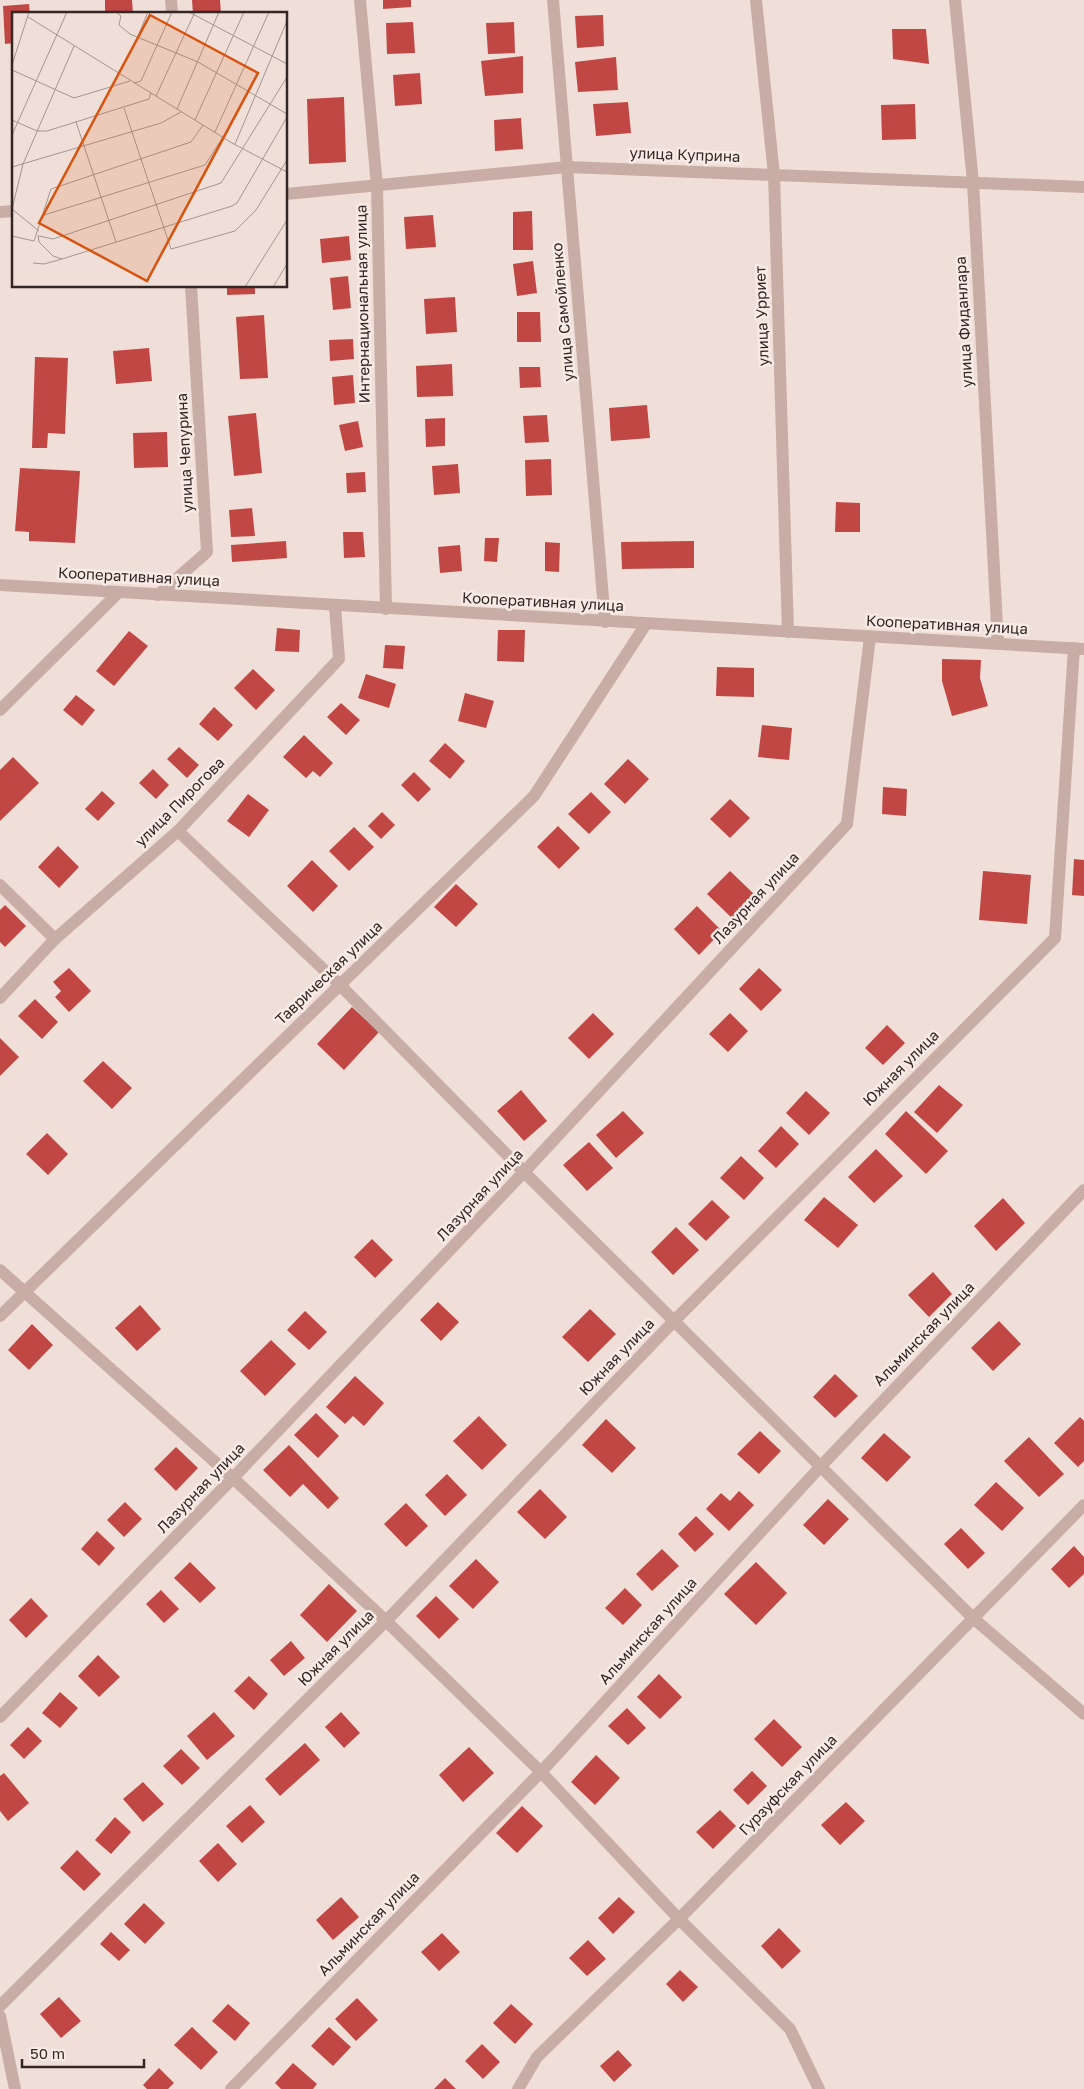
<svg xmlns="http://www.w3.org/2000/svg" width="1084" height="2089" font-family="'Golos Text',sans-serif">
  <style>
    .building { fill: #c14744 }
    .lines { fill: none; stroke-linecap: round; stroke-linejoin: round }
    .minor { stroke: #c7ada5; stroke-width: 12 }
    .labels { text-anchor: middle; stroke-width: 5; stroke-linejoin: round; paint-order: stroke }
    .street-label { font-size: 15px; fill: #332726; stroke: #f8eae4 }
    .inset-road { fill: none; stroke: #a49591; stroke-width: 1 }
    .view { fill: #d6540f; fill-opacity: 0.15; stroke: #d6540f; stroke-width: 2.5 }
    .inset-edge { fill: none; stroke: #332726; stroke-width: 2.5 }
  </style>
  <rect width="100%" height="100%" fill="#f0dfd8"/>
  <!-- building -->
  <g class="building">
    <path d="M105,0H132L133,14H105Z"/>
    <path d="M192,0H220L221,14H193Z"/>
    <path d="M383,0H411V7L383,9Z"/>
    <path d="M29,4L30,14H14V43L5,44L3,6Z"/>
    <path d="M603,15L604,46L577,48L575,16Z"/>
    <path d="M413,22L415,53L387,54L386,23Z"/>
    <path d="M514,22L515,53L488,54L486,23Z"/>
    <path d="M892,29H926L929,64L893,59Z"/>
    <path d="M523,56V93L485,96L481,61Z"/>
    <path d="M616,57L618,90L578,92L575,62Z"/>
    <path d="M420,73L422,104L395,106L393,75Z"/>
    <path d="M344,97L346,162L309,164L307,99Z"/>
    <path d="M628,102L631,133L596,136L593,104Z"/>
    <path d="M915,104L916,139L882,140L881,105Z"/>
    <path d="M521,118L523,149L495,151L494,120Z"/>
    <path d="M532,211L533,250H513V212Z"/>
    <path d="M433,215L436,247L406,249L404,217Z"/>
    <path d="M349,236L351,260L322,263L320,239Z"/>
    <path d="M533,261L537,293L517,296L513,264Z"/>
    <path d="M348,276L351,308L333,310L330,278Z"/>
    <path d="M227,286H255V294L227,295Z"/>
    <path d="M455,297L457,332L426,334L424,299Z"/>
    <path d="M517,312H540L541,342H517Z"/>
    <path d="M264,315L268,378L240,379L236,317Z"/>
    <path d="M353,339L354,359L330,361L329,340Z"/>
    <path d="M149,348L152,381L116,384L113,351Z"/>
    <path d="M35,357L68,358L65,434L48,433L47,448H32Z"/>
    <path d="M452,364L453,396L417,397L416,366Z"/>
    <path d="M519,367H540L541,387L520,388Z"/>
    <path d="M353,375L355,403L334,405L332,377Z"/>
    <path d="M647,405L650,438L611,441L609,408Z"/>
    <path d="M256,413L262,473L234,476L228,416Z"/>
    <path d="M547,415L549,442L525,443L523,416Z"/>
    <path d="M445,418V446L426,447L425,419Z"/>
    <path d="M358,421L363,447L345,451L339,425Z"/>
    <path d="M167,432L168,467L134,468L133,433Z"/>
    <path d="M551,459L552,495L526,496L525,460Z"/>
    <path d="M458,464L460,493L434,495L432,466Z"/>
    <path d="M20,468L80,471L75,543L29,541V532L15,531Z"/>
    <path d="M365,472L366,492L347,493L346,473Z"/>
    <path d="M836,502L860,503V532H835Z"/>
    <path d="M252,508L255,536L231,537L229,510Z"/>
    <path d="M343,532H363L365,557L344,558Z"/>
    <path d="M485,538H499L497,562L484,561Z"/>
    <path d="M286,541L287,558L232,562L231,545Z"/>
    <path d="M694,541V568L622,569L621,542Z"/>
    <path d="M545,542L560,543L559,572L545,571Z"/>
    <path d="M460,545L462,571L440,573L438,547Z"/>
    <path d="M277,628L300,630L299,652L275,651Z"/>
    <path d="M498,630H525L524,662L497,661Z"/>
    <path d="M129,631L148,646L114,686L96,671Z"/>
    <path d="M385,645L405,646L403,669L383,668Z"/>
    <path d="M942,659L981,660L980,678L988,706L952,716L942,681Z"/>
    <path d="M717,667L754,668V697L716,696Z"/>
    <path d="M253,669L275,690L256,710L234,688Z"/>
    <path d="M366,674L396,684L389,708L358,698Z"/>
    <path d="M465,693L494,701L486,728L458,721Z"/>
    <path d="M76,695L95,710L82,726L63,710Z"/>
    <path d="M341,703L360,720L346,735L327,717Z"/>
    <path d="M214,707L233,725L218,741L199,724Z"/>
    <path d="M762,725L792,728L789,760L758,757Z"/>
    <path d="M304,735L333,763L320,777L313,771L306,778L283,757Z"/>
    <path d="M445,743L465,761L450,779L429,761Z"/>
    <path d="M179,747L199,765L187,778L167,759Z"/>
    <path d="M13,757L39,783L0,821V770Z"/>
    <path d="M628,759L649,779L625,804L604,784Z"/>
    <path d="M153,769L169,785L156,799L139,783Z"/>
    <path d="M414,772L431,789L418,802L401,785Z"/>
    <path d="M883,787L907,789L906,816L882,814Z"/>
    <path d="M102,791L115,803L98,821L85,809Z"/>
    <path d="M591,792L611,812L589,834L568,814Z"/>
    <path d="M248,794L269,810L249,837L227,821Z"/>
    <path d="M730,799L750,818L730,838L710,819Z"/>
    <path d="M382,812L395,825L381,839L368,826Z"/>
    <path d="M558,826L580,848L559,869L537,847Z"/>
    <path d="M354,827L374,847L349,871L329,851Z"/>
    <path d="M58,846L79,867L59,888L38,867Z"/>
    <path d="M1074,859L1084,860V896L1072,895Z"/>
    <path d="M312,860L338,886L313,912L287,886Z"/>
    <path d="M730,871L755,895L733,919L707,894Z"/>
    <path d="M983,871L1031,875L1027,924L979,920Z"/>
    <path d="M456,884L478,904L456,927L434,907Z"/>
    <path d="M5,905L26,926L5,947L0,942V910Z"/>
    <path d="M697,906L722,931L699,955L674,929Z"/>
    <path d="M69,968L91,991L69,1012L55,997L61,991L53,982Z"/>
    <path d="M759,968L782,990L761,1011L739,989Z"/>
    <path d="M35,999L58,1022L42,1039L18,1016Z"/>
    <path d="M352,1007L379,1032L344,1070L317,1044Z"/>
    <path d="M593,1013L614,1034L589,1059L568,1038Z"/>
    <path d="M730,1013L748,1031L728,1052L709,1034Z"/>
    <path d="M887,1025L905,1043L883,1065L865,1048Z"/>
    <path d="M0,1038L19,1057L0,1076Z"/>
    <path d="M103,1061L132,1088L112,1109L83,1081Z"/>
    <path d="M939,1085L963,1105L937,1133L914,1112Z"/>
    <path d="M521,1090L547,1121L524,1141L497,1111Z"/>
    <path d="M806,1091L830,1113L809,1135L786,1113Z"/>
    <path d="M623,1111L644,1133L616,1158L596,1135Z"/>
    <path d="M906,1111L948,1151L926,1174L885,1134Z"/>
    <path d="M781,1126L799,1144L776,1168L758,1151Z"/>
    <path d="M47,1133L68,1154L48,1175L26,1154Z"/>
    <path d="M589,1142L613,1168L587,1191L563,1165Z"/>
    <path d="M876,1149L903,1176L874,1203L848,1177Z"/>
    <path d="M741,1156L764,1178L744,1200L720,1178Z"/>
    <path d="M824,1197L858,1225L838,1248L804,1220Z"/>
    <path d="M1003,1198L1025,1223L996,1251L974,1226Z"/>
    <path d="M712,1200L730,1217L706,1241L688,1224Z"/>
    <path d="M676,1227L699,1250L673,1275L651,1252Z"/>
    <path d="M372,1239L393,1260L375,1278L354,1257Z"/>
    <path d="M933,1272L952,1294L929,1317L908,1295Z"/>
    <path d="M438,1302L459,1322L441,1341L420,1320Z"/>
    <path d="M140,1305L161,1329L137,1351L115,1328Z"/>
    <path d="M590,1309L616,1334L588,1362L562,1337Z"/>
    <path d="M305,1311L327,1332L309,1350L287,1330Z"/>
    <path d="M999,1321L1021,1344L993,1371L971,1348Z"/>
    <path d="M32,1324L53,1345L29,1370L8,1350Z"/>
    <path d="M271,1340L296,1364L265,1396L240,1371Z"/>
    <path d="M835,1374L858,1396L835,1418L813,1397Z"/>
    <path d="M355,1376L384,1403L364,1426L353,1416L345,1424L326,1407Z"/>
    <path d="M316,1413L339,1436L318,1458L294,1435Z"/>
    <path d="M479,1416L507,1445L482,1470L453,1441Z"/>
    <path d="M1080,1417L1084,1421V1461L1078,1467L1054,1443Z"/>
    <path d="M606,1419L636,1448L612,1473L582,1445Z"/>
    <path d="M760,1431L781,1451L759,1474L737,1454Z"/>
    <path d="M884,1433L911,1457L887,1482L861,1458Z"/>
    <path d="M1029,1437L1064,1474L1039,1497L1004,1461Z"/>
    <path d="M289,1445L339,1498L328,1509L303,1484L290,1497L263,1470Z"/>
    <path d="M176,1447L198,1468L176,1491L154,1469Z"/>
    <path d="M447,1474L467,1495L445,1516L425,1495Z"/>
    <path d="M996,1482L1024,1508L1002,1531L974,1505Z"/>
    <path d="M540,1489L567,1517L545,1539L517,1512Z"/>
    <path d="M739,1491L754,1505L729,1531L706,1509L721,1493L730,1501Z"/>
    <path d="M828,1499L849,1519L824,1545L803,1525Z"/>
    <path d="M125,1502L142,1519L124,1537L107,1520Z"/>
    <path d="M406,1503L428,1526L406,1547L384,1524Z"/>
    <path d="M696,1516L714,1534L695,1552L678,1534Z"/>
    <path d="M961,1528L985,1553L968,1569L944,1544Z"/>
    <path d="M97,1531L115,1548L99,1566L81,1549Z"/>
    <path d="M1074,1546L1084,1557V1574L1069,1588L1051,1569Z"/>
    <path d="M662,1549L679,1566L652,1591L636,1574Z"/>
    <path d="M476,1559L499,1582L473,1609L449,1586Z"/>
    <path d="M190,1562L216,1588L200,1603L174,1578Z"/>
    <path d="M756,1562L787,1593L756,1625L724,1594Z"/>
    <path d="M329,1584L357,1611L327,1642L300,1615Z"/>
    <path d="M625,1588L642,1605L623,1625L605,1608Z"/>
    <path d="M161,1590L179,1609L164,1623L146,1604Z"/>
    <path d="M436,1596L459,1619L439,1639L416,1616Z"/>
    <path d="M31,1598L48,1616L26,1638L9,1620Z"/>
    <path d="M291,1641L305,1658L284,1676L270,1660Z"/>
    <path d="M98,1655L120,1677L99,1697L78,1676Z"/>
    <path d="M659,1674L682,1697L660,1719L637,1697Z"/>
    <path d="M249,1676L268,1694L254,1710L234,1691Z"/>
    <path d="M60,1692L78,1708L60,1728L42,1713Z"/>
    <path d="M627,1708L646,1728L628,1745L608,1726Z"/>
    <path d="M214,1712L235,1736L207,1760L187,1736Z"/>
    <path d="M341,1712L360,1733L344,1748L325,1727Z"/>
    <path d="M774,1719L802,1747L782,1767L754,1739Z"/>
    <path d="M28,1727L42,1741L24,1759L10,1745Z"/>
    <path d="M305,1743L320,1760L280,1796L265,1779Z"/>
    <path d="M469,1747L494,1773L463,1802L439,1775Z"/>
    <path d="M181,1749L200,1768L182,1785L163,1766Z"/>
    <path d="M596,1755L620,1778L595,1805L571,1782Z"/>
    <path d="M752,1771L767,1786L748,1805L733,1790Z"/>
    <path d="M4,1773L29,1803L8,1821L0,1811V1776Z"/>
    <path d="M143,1782L164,1804L143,1822L123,1799Z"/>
    <path d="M846,1802L865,1821L840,1845L821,1825Z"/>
    <path d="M250,1805L265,1822L242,1843L226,1826Z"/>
    <path d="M522,1806L543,1826L517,1853L496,1833Z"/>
    <path d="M720,1810L736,1826L713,1849L696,1832Z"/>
    <path d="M115,1817L131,1832L111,1854L95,1840Z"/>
    <path d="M218,1843L237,1864L218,1882L199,1861Z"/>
    <path d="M77,1850L101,1874L84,1891L60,1868Z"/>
    <path d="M341,1897L359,1917L333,1940L316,1920Z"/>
    <path d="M619,1897L635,1912L613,1934L598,1918Z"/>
    <path d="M144,1903L165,1923L145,1944L124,1924Z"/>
    <path d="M779,1928L801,1951L782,1969L761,1946Z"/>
    <path d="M111,1932L130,1950L119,1961L100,1944Z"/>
    <path d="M442,1933L460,1952L439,1971L421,1952Z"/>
    <path d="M588,1940L606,1959L587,1976L569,1958Z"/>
    <path d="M680,1970L698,1987L683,2002L666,1984Z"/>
    <path d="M59,1997L81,2021L61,2038L40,2014Z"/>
    <path d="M357,1998L378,2020L356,2041L335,2019Z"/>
    <path d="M228,2004L250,2023L235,2041L212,2021Z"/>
    <path d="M511,2004L533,2024L515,2044L493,2023Z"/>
    <path d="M192,2027L218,2052L201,2070L174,2045Z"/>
    <path d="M329,2027L351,2047L333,2066L311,2046Z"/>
    <path d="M482,2044L500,2062L483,2079L465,2061Z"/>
    <path d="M618,2050L632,2065L614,2082L600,2066Z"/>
    <path d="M293,2063L317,2084L313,2089H281L275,2083Z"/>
    <path d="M159,2068L174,2083L168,2089H147L143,2085Z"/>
    <path d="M445,2078L456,2089H434Z"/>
  </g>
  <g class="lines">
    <!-- minor -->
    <g class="minor">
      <path d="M171,0L172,14"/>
      <path d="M360,0L377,186L386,609"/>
      <path d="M553,0L605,622"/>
      <path d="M756,0L774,175L788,632"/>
      <path d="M955,0L973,182L998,644"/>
      <path d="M286,194L567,167L1084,187"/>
      <path d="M0,212L14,211"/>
      <path d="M0,585L1084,649"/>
      <path d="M158,595L207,552L191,286"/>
      <path d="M0,710L119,592"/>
      <path d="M178,831L340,985L524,1172L973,1618L1084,1714"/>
      <path d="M0,885L55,939"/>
      <path d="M0,998L55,939L178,831L339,659L335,606"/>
      <path d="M0,1270L233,1478L386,1621L541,1772L679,1919L790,2029L819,2089"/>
      <path d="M0,1316L534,796L646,624"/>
      <path d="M0,1717L233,1478L524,1172L847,824L870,637"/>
      <path d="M0,2006L386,1621L674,1321L1055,938L1074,648"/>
      <path d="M0,2016L15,2089"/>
      <path d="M231,2089L541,1772L821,1466L1084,1190"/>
      <path d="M518,2089L537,2057L679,1919L1084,1505"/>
    </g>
  </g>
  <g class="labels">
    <!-- street labels -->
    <g class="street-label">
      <text transform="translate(685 155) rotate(2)" y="5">улица Куприна</text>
      <text transform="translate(363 304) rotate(-91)" y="5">Интернациональная улица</text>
      <text transform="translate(563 312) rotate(-95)" y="5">улица Самойленко</text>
      <text transform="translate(762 316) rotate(-92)" y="5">улица Урриет</text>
      <text transform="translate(964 322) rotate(-93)" y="5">улица Фиданлара</text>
      <text transform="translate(185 453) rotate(-93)" y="5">улица Чепурина</text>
      <text transform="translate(139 577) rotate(3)" y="5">Кооперативная улица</text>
      <text transform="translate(543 602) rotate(3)" y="5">Кооперативная улица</text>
      <text transform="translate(947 625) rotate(3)" y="5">Кооперативная улица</text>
      <text transform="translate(180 802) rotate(-45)" y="5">улица Пирогова</text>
      <text transform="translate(756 898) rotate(-47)" y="5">Лазурная улица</text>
      <text transform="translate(329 973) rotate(-44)" y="5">Таврическая улица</text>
      <text transform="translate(901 1068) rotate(-45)" y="5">Южная улица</text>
      <text transform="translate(480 1195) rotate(-47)" y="5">Лазурная улица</text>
      <text transform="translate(924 1334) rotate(-46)" y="5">Альминская улица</text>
      <text transform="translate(617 1357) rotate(-46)" y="5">Южная улица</text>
      <text transform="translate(201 1488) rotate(-46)" y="5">Лазурная улица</text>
      <text transform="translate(648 1631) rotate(-48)" y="5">Альминская улица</text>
      <text transform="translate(336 1648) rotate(-45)" y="5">Южная улица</text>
      <text transform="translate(788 1785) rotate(-46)" y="5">Гурзуфская улица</text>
      <text transform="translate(369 1924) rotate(-46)" y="5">Альминская улица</text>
    </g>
  </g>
  <!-- overview -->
  <g transform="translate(12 12)">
    <rect width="275" height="275" fill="#f0dfd8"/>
    <path class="inset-road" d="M104,0L109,4L107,13L118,22L186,50L275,102M177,0L275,52M16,5L220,131L275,160M126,24L136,0M0,53L17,0M0,58L62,86L118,69M122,71L129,69L160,0M144,84L183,0M112,96L159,237L223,219L244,198L275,148M165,97L207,0M0,108L25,119H35L137,87L139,81M183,108L232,0M64,110L104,230M203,120L257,0M0,123L55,0M223,132L275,9M0,155L149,111L169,100M0,197L11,152L62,34M0,197L27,219M32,203L193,153L211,125M26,223L27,230L41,244L50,247L220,194L225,191L275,105M0,224L22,229L39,177L179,130L191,113M27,224L41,227L209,171L275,65M21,251L32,252L50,247M233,275L275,208M261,275L275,252"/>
    <path class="view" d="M138,3L246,61L135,269L27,211Z"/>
    <rect width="275" height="275" class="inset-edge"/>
  </g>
  <!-- scale -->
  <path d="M22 2059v8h122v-8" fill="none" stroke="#332726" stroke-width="2.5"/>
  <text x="30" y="2059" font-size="15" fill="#332726" stroke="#f8eae4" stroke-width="4" paint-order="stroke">50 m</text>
</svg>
